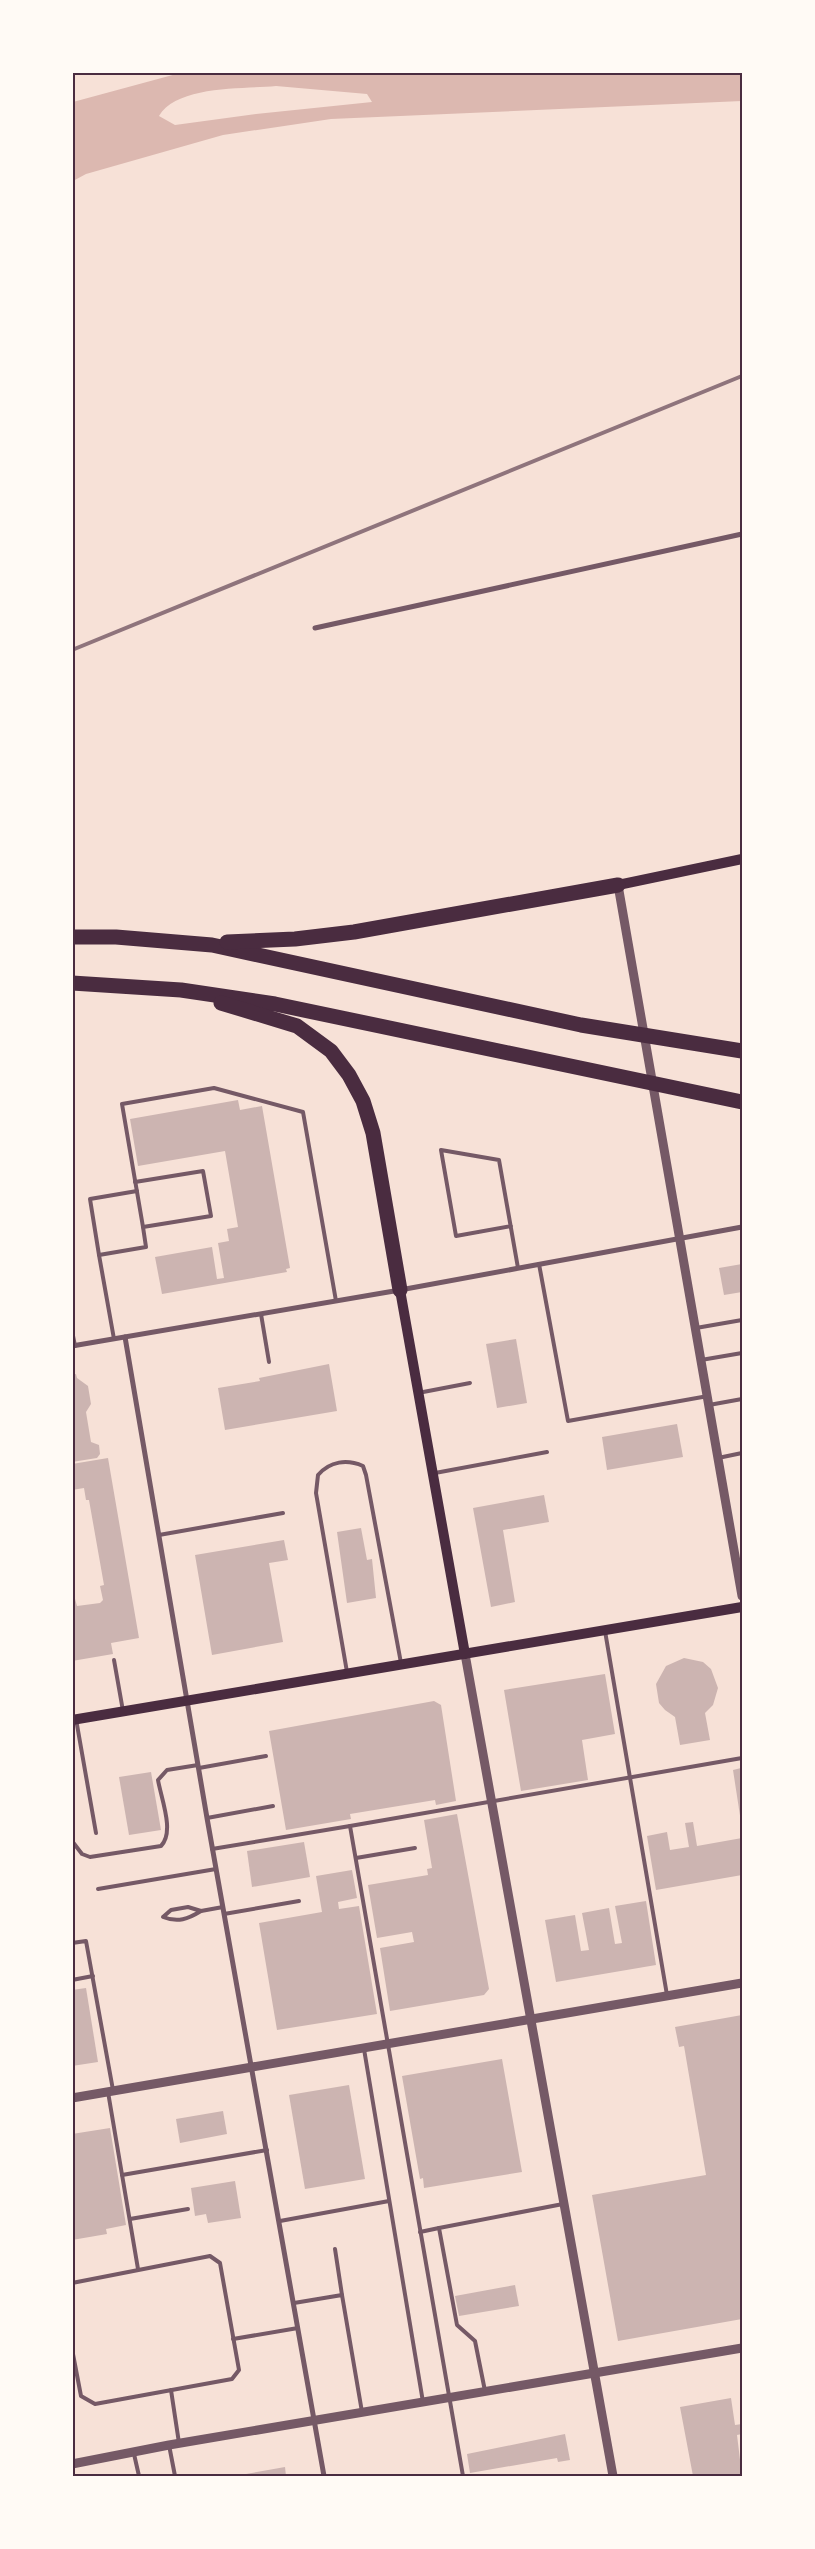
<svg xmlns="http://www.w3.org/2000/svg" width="815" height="2549" font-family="'Varela Round',sans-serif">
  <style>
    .water { fill: #dcb8b0; fill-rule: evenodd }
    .building { fill: #ccb4b1 }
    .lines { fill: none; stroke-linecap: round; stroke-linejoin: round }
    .service { stroke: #755966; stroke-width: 4 }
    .minor { stroke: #755966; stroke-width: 5 }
    .tertiary { stroke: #755966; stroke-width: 9 }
    .secondary { stroke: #4a2c40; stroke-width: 10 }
    .motorway { stroke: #4a2c40; stroke-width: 15 }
    .rail { stroke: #8f747c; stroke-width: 4 }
    .neatline { fill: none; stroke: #4a2c40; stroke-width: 2 }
  </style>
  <rect width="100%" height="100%" fill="#f7e1d7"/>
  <!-- water -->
  <path class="water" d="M180,73H742V101L331,119L223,135L86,174L73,181V102ZM276,86L367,94L372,102L256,114L175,125L159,116C177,85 244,89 276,86Z"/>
  <!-- building -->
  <g class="building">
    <path d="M238,1100L240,1110L262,1106L290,1268L286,1269L287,1272L162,1294L155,1257L212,1247L217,1279L224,1278L218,1243L229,1241L227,1229L238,1227L225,1151L138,1166L130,1119Z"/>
    <path d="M742,1264V1292L724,1295L719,1268Z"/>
    <path d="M516,1339L527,1403L497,1408L486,1344Z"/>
    <path d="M329,1364L337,1411L225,1430L218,1388L260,1381L259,1378Z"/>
    <path d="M76,1374L77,1378L88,1386L91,1404L86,1412L91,1442L99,1445L100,1454L97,1458L72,1462V1375Z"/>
    <path d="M677,1424L683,1457L607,1470L602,1437Z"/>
    <path d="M108,1458L139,1638L111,1643L113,1654L72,1661V1588L77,1606L100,1603L103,1600L100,1586L104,1585L89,1500H86L84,1488L72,1490V1464Z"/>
    <path d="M544,1495L549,1522L503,1530L515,1602L491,1607L473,1508Z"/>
    <path d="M361,1528L367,1560L372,1559L376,1598L347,1603L337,1532Z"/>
    <path d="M284,1540L288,1560L269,1563L283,1642L212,1655L195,1555Z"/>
    <path d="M684,1658L703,1662L711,1669L718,1688L713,1705L705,1713L710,1740L680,1745L675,1717L665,1710L659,1703L656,1684L666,1666Z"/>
    <path d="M605,1674L615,1734L582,1740L588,1780L521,1791L504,1690Z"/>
    <path d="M434,1701L441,1705L456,1801L436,1805L435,1800L350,1814L351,1819L286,1830L269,1731Z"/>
    <path d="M741,1768L742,1777L741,1822L733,1770Z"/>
    <path d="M151,1772L161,1830L129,1835L119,1777Z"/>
    <path d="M457,1814L489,1989L484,1995L390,2011L380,1948L414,1942L412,1932L377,1938L368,1885L428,1875L427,1869L432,1868L424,1820Z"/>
    <path d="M693,1822L697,1846L742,1838V1875L656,1890L647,1836L667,1832L670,1850L689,1847L685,1823Z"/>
    <path d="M304,1842L310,1877L252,1887L247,1851Z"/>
    <path d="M352,1870L357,1898L338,1902L339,1909L359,1906L377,2014L277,2030L259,1923L322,1912L316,1876Z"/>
    <path d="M646,1901L656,1965L556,1982L545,1920L575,1915L581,1951L589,1950L582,1913L609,1908L615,1944L622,1943L615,1906Z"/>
    <path d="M86,1988L98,2062L72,2066V1990Z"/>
    <path d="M742,2015V2319L618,2341L592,2195L706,2175L684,2046L679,2047L675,2027Z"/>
    <path d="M502,2059L522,2172L424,2188L423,2178L420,2179L402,2076Z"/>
    <path d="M349,2085L365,2179L305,2189L289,2095Z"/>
    <path d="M223,2111L227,2134L180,2143L176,2119Z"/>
    <path d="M110,2128L126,2225L106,2229L107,2234L72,2240V2134Z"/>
    <path d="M235,2181L241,2218L208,2223L206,2214L195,2216L191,2188Z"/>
    <path d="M515,2285L519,2306L459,2316L455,2296Z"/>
    <path d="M731,2398L735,2425L742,2424V2434L737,2435L742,2476H693L680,2407Z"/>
    <path d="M565,2434L570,2460L558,2462L557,2458L470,2473L467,2454Z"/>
    <path d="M285,2467L286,2476H235Z"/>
  </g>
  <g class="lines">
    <!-- service -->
    <g class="service">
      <path d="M511,1226L456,1236L441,1150L499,1160L518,1268"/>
      <path d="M143,1227L122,1104L214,1088L303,1112L336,1301"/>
      <path d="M99,1255L90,1199L137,1191"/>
      <path d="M539,1264L568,1421L708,1396"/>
      <path d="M261,1314L269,1362"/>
      <path d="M696,1328L742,1320"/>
      <path d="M72,1331L75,1346"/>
      <path d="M114,1339L99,1255L146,1247L143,1227L211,1216L203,1171L135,1182"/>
      <path d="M701,1360L742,1353"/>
      <path d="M418,1393L470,1383"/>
      <path d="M709,1405L742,1399"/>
      <path d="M718,1458L742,1453"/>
      <path d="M435,1473L547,1452"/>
      <path d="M159,1535L283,1513"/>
      <path d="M605,1631L667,1995"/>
      <path d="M114,1660L123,1711"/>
      <path d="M347,1672L316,1493L318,1475C330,1461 347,1459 363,1466L366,1475L401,1663"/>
      <path d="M76,1719L96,1833"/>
      <path d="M199,1768L266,1756"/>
      <path d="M207,1818L273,1806"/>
      <path d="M72,1841L82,1854L90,1857L161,1846C175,1832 161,1798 158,1780L167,1770L198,1765"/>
      <path d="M212,1849L350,1826"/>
      <path d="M356,1858L415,1848"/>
      <path d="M98,1889L216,1869"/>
      <path d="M188,1907L201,1911C188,1919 178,1923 163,1917L171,1910Z"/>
      <path d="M201,1911L223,1907"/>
      <path d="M224,1914L299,1901"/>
      <path d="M72,1943L86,1941L113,2090"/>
      <path d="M72,1980L93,1976"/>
      <path d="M364,2049L423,2402"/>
      <path d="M108,2092L138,2269"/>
      <path d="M122,2175L267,2150"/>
      <path d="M130,2219L188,2209"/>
      <path d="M280,2221L389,2201"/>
      <path d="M420,2232L439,2228"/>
      <path d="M335,2249L342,2295"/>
      <path d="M72,2283L210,2256L220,2263L239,2370L232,2379L95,2404L81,2396L72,2349"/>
      <path d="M294,2303L342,2295L362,2412"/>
      <path d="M233,2339L298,2328"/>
      <path d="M171,2390L179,2443"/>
      <path d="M485,2391L475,2341L457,2325L439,2228L563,2204"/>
      <path d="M169,2445L175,2476"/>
      <path d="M134,2454L139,2476"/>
      <path d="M463,2476L350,1826L742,1758"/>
    </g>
    <!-- minor -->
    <g class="minor">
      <path d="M315,628L742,534"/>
      <path d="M125,1337L207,1818L324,2476"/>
      <path d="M72,1346L400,1290L742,1227"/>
    </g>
    <!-- tertiary -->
    <g class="tertiary">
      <path d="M618,885L742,1596"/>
      <path d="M465,1654L613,2476"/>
      <path d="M72,2098L742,1983"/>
      <path d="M72,2464L169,2445L742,2348"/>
    </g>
    <!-- secondary -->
    <g class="secondary">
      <path d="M618,885L742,859"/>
      <path d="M400,1290L465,1654"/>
      <path d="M72,1720L742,1607"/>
    </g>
    <!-- motorway -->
    <g class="motorway">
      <path d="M72,937H116L212,945L581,1025L742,1051"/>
      <path d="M227,942L295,939L354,932L618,885"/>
      <path d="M72,983L181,990L275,1004L742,1102"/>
      <path d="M221,1003L297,1026L331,1051L349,1075L363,1101L373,1133L400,1290"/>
    </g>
    <!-- rail -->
    <path class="rail" d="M72,650L742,376"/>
  </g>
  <!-- border -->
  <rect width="815" height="2549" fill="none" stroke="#fffaf5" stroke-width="148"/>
  <rect x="74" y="74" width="667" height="2401" class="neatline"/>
</svg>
